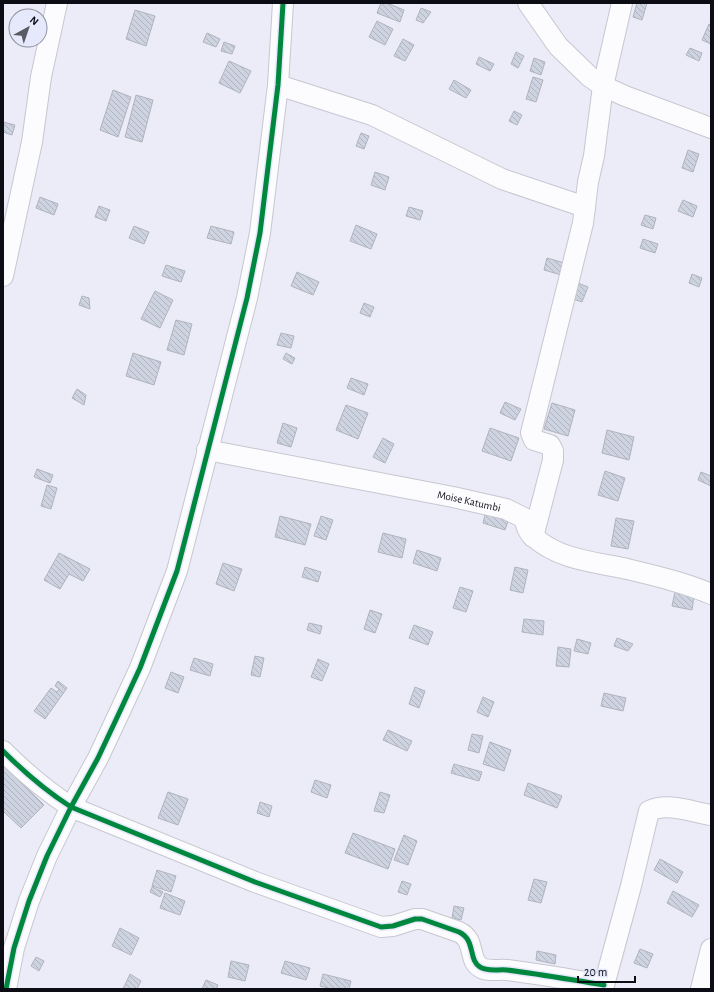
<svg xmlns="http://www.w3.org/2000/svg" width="714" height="992" font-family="'Alegreya Sans',sans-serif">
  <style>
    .building { fill: url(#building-back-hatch); stroke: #b0b3bc }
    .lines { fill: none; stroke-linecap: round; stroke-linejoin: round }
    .minor-casing { stroke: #c6c7d0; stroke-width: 22 }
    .minor { stroke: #fcfcfe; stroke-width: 20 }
    .cycleway-casing { stroke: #e6e8fc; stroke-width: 8 }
    .cycleway { stroke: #00873e; stroke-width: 5 }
    .labels { text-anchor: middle; stroke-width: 3; stroke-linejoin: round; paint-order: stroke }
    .street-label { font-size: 11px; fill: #0b0c14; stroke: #e6e8fc }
  </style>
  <defs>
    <pattern id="building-back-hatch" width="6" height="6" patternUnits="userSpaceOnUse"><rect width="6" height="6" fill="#cdd3e0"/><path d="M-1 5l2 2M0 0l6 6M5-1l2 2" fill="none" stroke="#afb4bf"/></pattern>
  </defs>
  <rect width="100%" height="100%" fill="#ebecf7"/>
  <!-- building -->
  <g class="building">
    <path d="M381,3H387L404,10L400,22L377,13Z"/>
    <path d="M637,3H647L642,20L633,17Z"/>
    <path d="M421,8L431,12L423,23L416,20Z"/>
    <path d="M135,10L155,16L146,46L126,39Z"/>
    <path d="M377,21L393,29L385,45L369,37Z"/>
    <path d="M709,24L711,25V44L702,40Z"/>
    <path d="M207,33L220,39L216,47L203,42Z"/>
    <path d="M403,39L414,45L405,61L394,56Z"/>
    <path d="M224,42L235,46L232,54L221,51Z"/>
    <path d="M690,48L702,53L699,61L686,55Z"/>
    <path d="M516,52L524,56L518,68L511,64Z"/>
    <path d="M479,57L494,64L490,71L476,64Z"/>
    <path d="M534,58L545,62L541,75L530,71Z"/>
    <path d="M229,61L251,71L240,93L219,83Z"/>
    <path d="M533,77L543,80L536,102L526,99Z"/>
    <path d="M454,80L471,90L466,98L449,89Z"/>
    <path d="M113,90L131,97L118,137L100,130Z"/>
    <path d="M136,95L153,100L142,142L125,137Z"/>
    <path d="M514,111L522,115L517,125L509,121Z"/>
    <path d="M3,122L15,125L12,135L3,132Z"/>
    <path d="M361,133L369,136L364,149L356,146Z"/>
    <path d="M688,150L699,154L693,172L682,168Z"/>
    <path d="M375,172L389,177L385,190L371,185Z"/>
    <path d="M40,197L58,204L54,215L36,208Z"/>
    <path d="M683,200L697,206L693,217L678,211Z"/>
    <path d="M99,206L110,210L106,221L95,217Z"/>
    <path d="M409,207L423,211L420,220L406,216Z"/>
    <path d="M645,215L656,218L653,229L641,225Z"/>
    <path d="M356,225L377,234L371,249L350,241Z"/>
    <path d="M134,226L149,232L144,244L129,238Z"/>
    <path d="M211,226L234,232L231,244L207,238Z"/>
    <path d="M643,239L658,244L655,253L640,248Z"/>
    <path d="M547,258L568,264L565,276L544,270Z"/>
    <path d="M166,265L185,271L181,282L162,276Z"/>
    <path d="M297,272L319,282L313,295L291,286Z"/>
    <path d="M692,274L702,278L699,287L689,283Z"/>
    <path d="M578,283L588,287L582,302L573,299Z"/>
    <path d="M155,291L173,300L160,328L141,319Z"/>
    <path d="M82,296L89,298L90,309L79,305Z"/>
    <path d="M364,303L374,307L370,317L360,313Z"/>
    <path d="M176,320L192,324L184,355L167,350Z"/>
    <path d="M281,333L294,336L291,348L277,345Z"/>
    <path d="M133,353L161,362L154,385L126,376Z"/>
    <path d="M286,353L295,358L292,364L283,359Z"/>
    <path d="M351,378L368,384L364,395L347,388Z"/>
    <path d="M77,389L86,395L84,405L72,398Z"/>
    <path d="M505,402L521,409L515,420L500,413Z"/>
    <path d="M552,403L575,410L568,436L544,429Z"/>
    <path d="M346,405L368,413L358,439L336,430Z"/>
    <path d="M283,423L297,428L291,447L277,443Z"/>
    <path d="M490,428L519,438L511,461L482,451Z"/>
    <path d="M607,430L634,437L629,460L602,453Z"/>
    <path d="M383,438L394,444L385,463L373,457Z"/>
    <path d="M37,469L53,475L50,483L34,477Z"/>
    <path d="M605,471L625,478L618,501L598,495Z"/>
    <path d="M701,472L711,476V486L698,480Z"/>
    <path d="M47,485L57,488L51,509L41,506Z"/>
    <path d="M486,511L509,518L505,530L483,523Z"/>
    <path d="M280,516L311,524L305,545L275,537Z"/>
    <path d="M321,516L333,520L326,540L314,536Z"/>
    <path d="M616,518L634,521L628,549L611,546Z"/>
    <path d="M383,533L406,539L402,558L378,552Z"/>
    <path d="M417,550L441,558L437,571L413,563Z"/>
    <path d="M59,553L90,569L83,581L69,574L60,589L44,580Z"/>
    <path d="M223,563L242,569L234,591L216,584Z"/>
    <path d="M305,567L321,572L318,582L302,577Z"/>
    <path d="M515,567L528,570L523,593L510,590Z"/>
    <path d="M460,587L473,591L466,612L453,608Z"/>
    <path d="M675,592L694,596L692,610L672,606Z"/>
    <path d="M370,610L382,614L375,633L364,629Z"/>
    <path d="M524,619L544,621L543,635L522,632Z"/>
    <path d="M309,623L322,626L320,634L307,630Z"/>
    <path d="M414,625L433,632L428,645L409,638Z"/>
    <path d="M617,638L633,644L628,651L614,646Z"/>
    <path d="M577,639L591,643L588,654L574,651Z"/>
    <path d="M558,647L571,649L569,667L556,666Z"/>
    <path d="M255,656L264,658L260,677L251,675Z"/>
    <path d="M194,658L213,664L210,676L190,670Z"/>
    <path d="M318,659L329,664L322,681L311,677Z"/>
    <path d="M171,672L184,677L178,693L165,688Z"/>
    <path d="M58,681L67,688L45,719L34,711L51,688L57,692L59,689L55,686Z"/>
    <path d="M415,687L425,691L419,708L409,704Z"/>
    <path d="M604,693L626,698L623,711L601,706Z"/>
    <path d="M483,697L494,702L488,717L477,712Z"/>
    <path d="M388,730L412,741L407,751L383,740Z"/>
    <path d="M472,734L483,736L479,753L468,750Z"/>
    <path d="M490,742L511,750L504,771L483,764Z"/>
    <path d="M454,764L482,772L479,781L451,773Z"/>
    <path d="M3,765L44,805L21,828L3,811Z"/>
    <path d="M315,780L331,785L327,798L311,792Z"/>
    <path d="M528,783L562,796L557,808L524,795Z"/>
    <path d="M168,792L188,799L178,825L158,818Z"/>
    <path d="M380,792L390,795L384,813L374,811Z"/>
    <path d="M260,802L272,806L269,817L257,813Z"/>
    <path d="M353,833L395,849L388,869L345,853Z"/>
    <path d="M404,835L417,841L408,865L394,860Z"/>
    <path d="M660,859L683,872L677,883L654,870Z"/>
    <path d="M157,870L176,876L171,892L152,886Z"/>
    <path d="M534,879L547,882L541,903L528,900Z"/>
    <path d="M402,881L411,884L407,895L398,892Z"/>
    <path d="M152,887L163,892L160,897L150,892Z"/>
    <path d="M673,891L699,905L692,917L667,903Z"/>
    <path d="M165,893L185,901L180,915L160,908Z"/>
    <path d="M454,906L464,908L461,920L452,918Z"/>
    <path d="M120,928L139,938L131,955L112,946Z"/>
    <path d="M640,949L653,954L647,968L634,963Z"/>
    <path d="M537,951L556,955L555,964L536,960Z"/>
    <path d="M36,957L44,961L39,971L31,966Z"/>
    <path d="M231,961L249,965L245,981L228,977Z"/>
    <path d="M285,961L310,968L306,980L281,973Z"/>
    <path d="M130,974L141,981L137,989H123Z"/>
    <path d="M323,974L351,981L349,989H332L320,986Z"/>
    <path d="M206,980L218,985L216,989H202Z"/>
  </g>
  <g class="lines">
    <defs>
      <g id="minor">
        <path d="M528,3L558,46L590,77L603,86L625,96L711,128"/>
        <path d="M278,85L372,115L502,179L585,207"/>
        <path d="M3,276L32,142L41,77L57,3"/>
        <path id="s1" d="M207,450L453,497L506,509L524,518C526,525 528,533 534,537C558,559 593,562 623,568C652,575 683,582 711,594"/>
        <path d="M533,537L553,460V451L550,445L534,440L531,433L583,223L588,182L594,156L603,86L622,3"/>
        <path d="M3,751C24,772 46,791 71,807L255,882L381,927L393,926L415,919H422L459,932C476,940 468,960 480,967C487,972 499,969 507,970C540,974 572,980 604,985"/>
        <path d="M6,989L14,948L29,901L47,856L71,807L98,758L121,709L140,668L177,571L247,298L260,233L278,85L283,3"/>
        <path d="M603,989L631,886L649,811C667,802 692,812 711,815"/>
        <path d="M701,989L711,949"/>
      </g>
    </defs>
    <!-- minor casing -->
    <use href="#minor" class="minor-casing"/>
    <!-- minor -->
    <use href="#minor" class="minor"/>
    <defs>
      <g id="cycleway">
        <path d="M3,751C24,772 46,791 71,807L255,882L381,927L393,926L415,919H422L459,932C476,940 468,960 480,967C487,972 499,969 507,970C540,974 572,980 604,985"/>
        <path d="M6,989L14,948L29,901L47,856L71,807L98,758L121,709L140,668L177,571L247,298L260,233L278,85L283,3"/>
      </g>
    </defs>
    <!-- cycleway casing -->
    <use href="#cycleway" class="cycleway-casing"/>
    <!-- cycleway -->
    <use href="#cycleway" class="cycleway"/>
  </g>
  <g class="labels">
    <!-- street labels -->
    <g class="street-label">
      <text dy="4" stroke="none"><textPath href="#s1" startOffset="267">Moise Katumbi</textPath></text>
    </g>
  </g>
  <!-- border -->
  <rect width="714" height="992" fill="none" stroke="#0b0c14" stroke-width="8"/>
  <!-- north arrow -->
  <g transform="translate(28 28) rotate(40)"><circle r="19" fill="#e6e8fc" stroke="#8e909f"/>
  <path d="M0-3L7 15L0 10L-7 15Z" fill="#595a63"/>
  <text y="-6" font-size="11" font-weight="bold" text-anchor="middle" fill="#0b0c14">N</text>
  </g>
  <!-- scale -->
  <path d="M578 976v6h57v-6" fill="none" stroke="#0b0c14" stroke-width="2"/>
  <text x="584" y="976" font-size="12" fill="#0b0c14" stroke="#e6e8fc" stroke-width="3" paint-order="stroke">20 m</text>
</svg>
